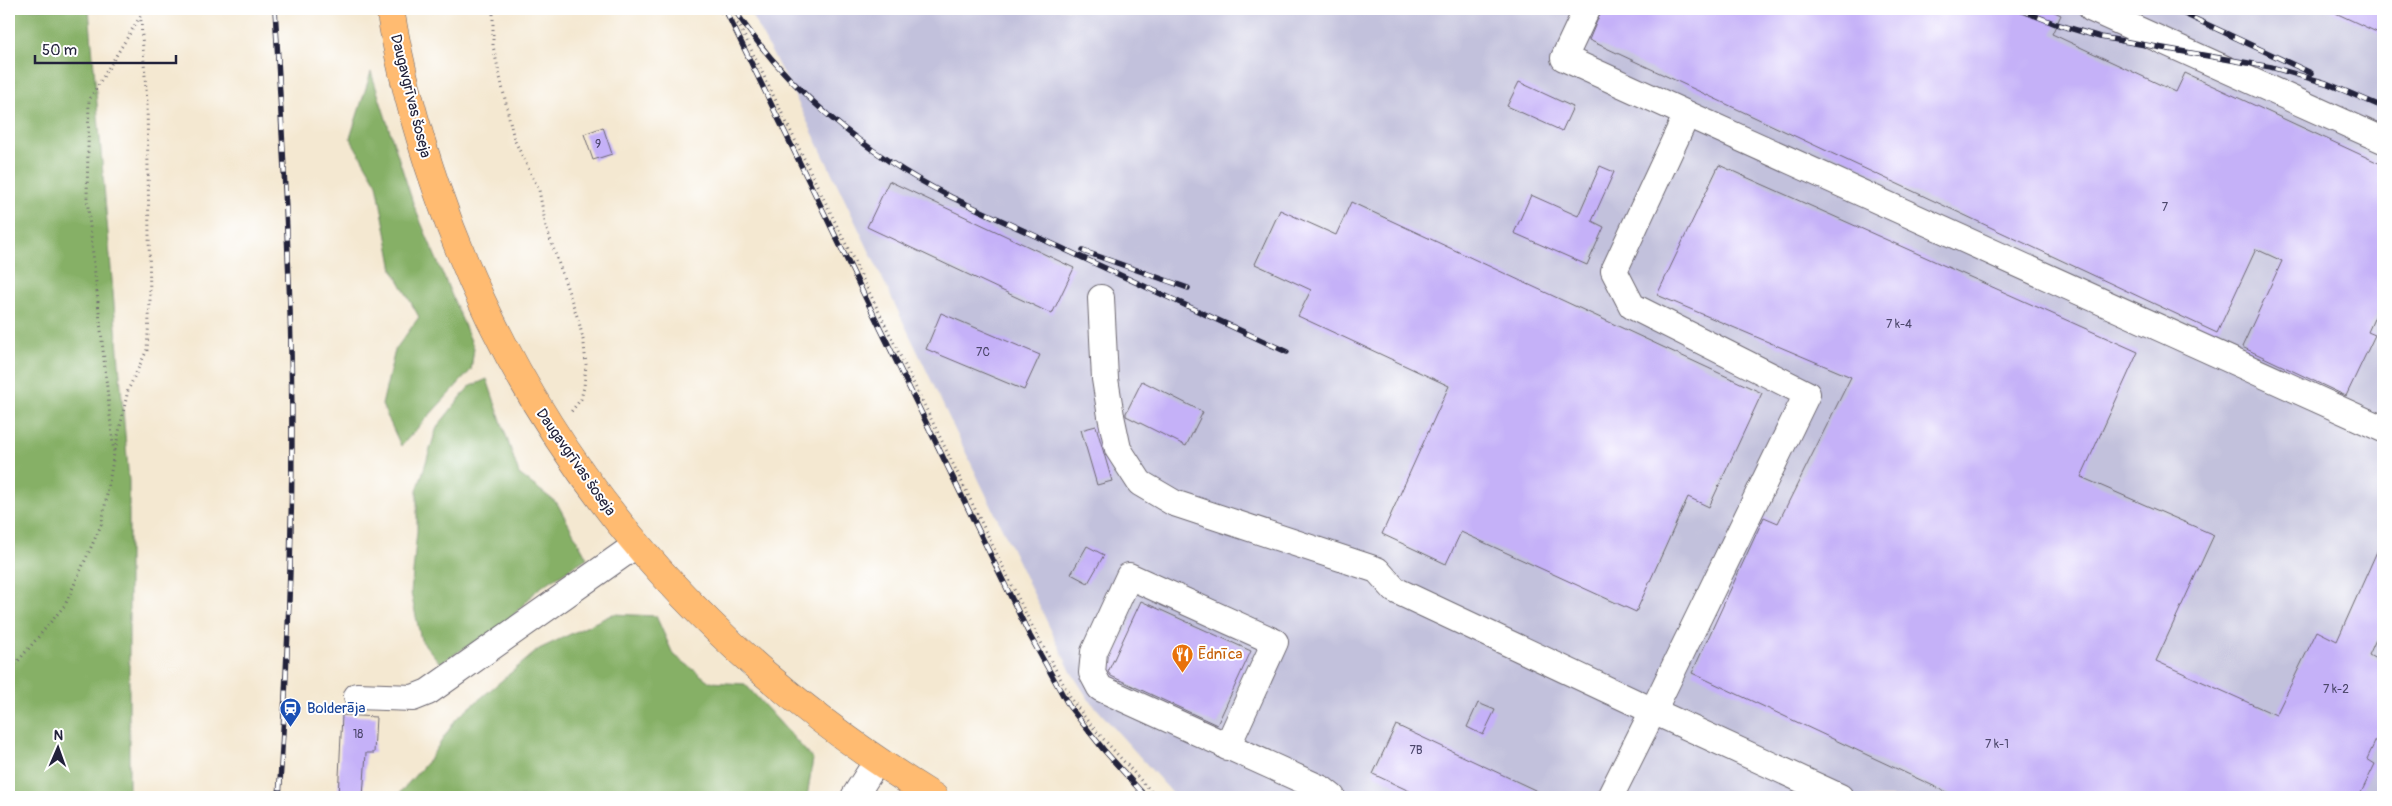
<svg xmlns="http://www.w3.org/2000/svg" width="2392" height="806" font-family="Pangolin,sans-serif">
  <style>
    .industrial { fill: #c2c1dc }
    .forest { fill: #86b066; stroke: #546950 }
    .building { fill: #c5b1f8 }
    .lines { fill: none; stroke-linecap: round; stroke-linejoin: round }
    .minor-casing { stroke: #6c6770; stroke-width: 28 }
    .major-casing { stroke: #6c6770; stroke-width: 29 }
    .path { stroke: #6c6770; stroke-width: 3; stroke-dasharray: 1 4; stroke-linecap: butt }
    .minor { stroke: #fff; stroke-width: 26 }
    .major { stroke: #ffbb71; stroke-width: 28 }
    .rail-casing { stroke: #22223b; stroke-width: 5.5 }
    .rail { stroke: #fff; stroke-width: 4; stroke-dasharray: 11; stroke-linecap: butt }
    .labels { text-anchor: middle; stroke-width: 4; stroke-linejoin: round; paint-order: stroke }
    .number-label { font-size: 12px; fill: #4b466a }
    .street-label { font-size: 15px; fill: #22223b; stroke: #fff }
    .food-label { font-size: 15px; fill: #c56008; stroke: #fff; text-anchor: start }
    .transit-label { font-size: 15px; fill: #164399; stroke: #fff; text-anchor: start }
  </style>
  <rect width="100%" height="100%" fill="#fff"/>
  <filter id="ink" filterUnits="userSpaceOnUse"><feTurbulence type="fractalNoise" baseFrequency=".02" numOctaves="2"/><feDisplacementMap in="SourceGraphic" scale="10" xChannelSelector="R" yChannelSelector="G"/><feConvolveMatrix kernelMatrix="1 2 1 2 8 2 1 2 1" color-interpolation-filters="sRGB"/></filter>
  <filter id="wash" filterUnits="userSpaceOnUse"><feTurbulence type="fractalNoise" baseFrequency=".0096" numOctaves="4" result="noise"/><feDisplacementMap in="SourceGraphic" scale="20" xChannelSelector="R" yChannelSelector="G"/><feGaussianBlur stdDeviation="1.12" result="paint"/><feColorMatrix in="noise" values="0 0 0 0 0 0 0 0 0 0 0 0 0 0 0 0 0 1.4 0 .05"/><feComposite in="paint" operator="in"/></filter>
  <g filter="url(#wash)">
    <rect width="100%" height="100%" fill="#f4e8d1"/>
    <!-- industrial -->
    <path class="industrial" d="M748,9H2383V797H1176L1089,700L1071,672L793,92Z"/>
    <!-- forest -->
    <g class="forest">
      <path d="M9,9H89L129,481V797H9Z"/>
      <path d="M371,72L414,206L474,348L471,370L401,446L382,405L395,350L419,317L393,270L377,184L350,138Z"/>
      <path d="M487,379L519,474L557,503L587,558L538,589L506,623L440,663L421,640L411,593L417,531V491L437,427L469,387Z"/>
      <path d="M613,614L656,616L673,654L710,682L745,684L813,759L807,797H396L429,760L456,719L539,649Z"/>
    </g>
    <g id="blocks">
      <!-- building -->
      <g class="building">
        <path d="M1602,9H2048L2061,15L2052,34L2176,92L2185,73L2383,165V299L2368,332L2375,335L2346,396L2242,347L2282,261L2256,249L2217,333L1589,40Z"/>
        <path d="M2327,9H2383V35Z"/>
        <path d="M1519,82L1573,107L1562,131L1507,106Z"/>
        <path d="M603,127L612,154L593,160L584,134Z"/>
        <path d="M1719,165L2138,352L2081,477L2214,535L2156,661L2276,715L2317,631L2337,641L2383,538V624L2369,655L2383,663V725L2367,759L2375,764L2359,797H1957L1692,673L1764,517L1778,523L1851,377L1657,295Z"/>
        <path d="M1600,166L1614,172L1592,221L1604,227L1587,265L1514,233L1531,195L1578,216Z"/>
        <path d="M889,181L1074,268L1052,314L867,227Z"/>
        <path d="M1351,202L1762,393L1709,507L1688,497L1636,612L1461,532L1446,564L1382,534L1449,386L1298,316L1311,290L1255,264L1280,210L1336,235Z"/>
        <path d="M941,313L1040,355L1024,390L926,349Z"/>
        <path d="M1142,381L1203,412L1186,446L1126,416V413Z"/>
        <path d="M1096,426L1112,481L1097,485L1081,430Z"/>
        <path d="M1087,546L1104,555L1088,583L1071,574Z"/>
        <path d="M1141,601L1251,651L1217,725L1111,676L1108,672Z"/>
        <path d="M1478,703L1495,710L1483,735L1467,727Z"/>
        <path d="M342,715L376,717L374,753H366L363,797H338Z"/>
        <path d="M1396,725L1550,797H1422L1373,774Z"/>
      </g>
    </g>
  </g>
  <g filter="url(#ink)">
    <use href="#blocks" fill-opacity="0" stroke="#6c6770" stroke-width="1"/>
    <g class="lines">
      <defs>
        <g id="minor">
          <path d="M1587,9L1564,58L1687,114L1614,271L1632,306L1807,394L1653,711L1840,797"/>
          <path d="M2092,9L2383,140"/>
          <path d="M1687,114L2383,429"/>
          <path d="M1101,298L1105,379L1111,416L1118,449L1140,483L1174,503L1377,570L1395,590L1653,711L1610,797"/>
          <path d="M357,696L413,698L428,692L636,545"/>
          <path d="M1227,747L1275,642L1129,576L1094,652L1092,673L1100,688L1322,789L1332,797"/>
          <path d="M854,797L877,761"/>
        </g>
        <path id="major" d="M390,9C400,69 416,129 436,187C525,449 699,653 934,797"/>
      </defs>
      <!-- minor casing -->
      <use href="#minor" class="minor-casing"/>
      <!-- major casing -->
      <use href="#major" class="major-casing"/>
      <!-- path -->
      <g class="path">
        <path d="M493,9V46L514,139L539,190L546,227L579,322L584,344L586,365L584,387L581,399L570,413"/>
        <path d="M717,9L739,25L1030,622L1072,700L1089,723L1156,797"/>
        <path d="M115,450L128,390L147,350L150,302L147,102L140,9"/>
        <path d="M9,672L65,605L102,523L114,454L87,198L89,100L141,15"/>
      </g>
      <!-- minor -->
      <use href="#minor" class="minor"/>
      <!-- major -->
      <use href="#major" class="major"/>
      <defs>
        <g id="rail">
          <path d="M275,9C281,109 287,209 290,310C295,472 290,635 279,797"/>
          <path d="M725,9L1030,636L1069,706L1103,749L1146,797"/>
          <path d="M734,9C787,90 866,154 951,197L1287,352"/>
          <path d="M2018,9L2056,24L2100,37L2271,67L2326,83L2383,107"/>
          <path d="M2174,9L2311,73"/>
          <path d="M1083,251L1188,288"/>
        </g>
      </defs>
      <!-- rail casing -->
      <use href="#rail" class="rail-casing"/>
      <!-- rail -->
      <use href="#rail" class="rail"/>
    </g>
  </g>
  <!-- icons -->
  <defs>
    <symbol id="restaurant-pin" viewBox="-11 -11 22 30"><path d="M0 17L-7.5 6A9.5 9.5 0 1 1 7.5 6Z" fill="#e8710a" stroke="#fff"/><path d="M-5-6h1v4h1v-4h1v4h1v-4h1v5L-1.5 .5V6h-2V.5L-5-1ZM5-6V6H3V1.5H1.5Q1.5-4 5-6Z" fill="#fff"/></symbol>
    <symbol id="station-pin" viewBox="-11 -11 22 30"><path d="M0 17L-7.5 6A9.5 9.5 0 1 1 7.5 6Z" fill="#1a4fb4" stroke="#fff"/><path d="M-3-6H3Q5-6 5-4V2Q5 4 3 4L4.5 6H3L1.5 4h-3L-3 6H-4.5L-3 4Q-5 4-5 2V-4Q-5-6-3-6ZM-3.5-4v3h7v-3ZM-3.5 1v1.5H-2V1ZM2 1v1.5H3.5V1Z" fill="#fff"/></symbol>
  </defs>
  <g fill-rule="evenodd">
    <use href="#restaurant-pin" x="1170" y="642" width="25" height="34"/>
    <use href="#station-pin" x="278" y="696" width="25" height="34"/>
  </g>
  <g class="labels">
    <!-- number labels -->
    <g class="number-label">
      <text x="598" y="148">9</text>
      <text x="2165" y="211">7</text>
      <text x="1899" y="328">7 k-4</text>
      <text x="983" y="356">7C</text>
      <text x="2336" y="693">7 k-2</text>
      <text x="358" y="738">18</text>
      <text x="1997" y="748">7 k-1</text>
      <text x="1416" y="754">7B</text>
    </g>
    <!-- street labels -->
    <g class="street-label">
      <text transform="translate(411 96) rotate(76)" y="5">Daugavgrīvas šoseja</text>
      <text transform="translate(576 462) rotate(55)" y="5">Daugavgrīvas šoseja</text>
    </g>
    <!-- food labels -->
    <g class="food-label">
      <text x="1198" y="659">Ēdnīca</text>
    </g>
    <!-- transit labels -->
    <g class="transit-label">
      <text x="307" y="713">Bolderāja</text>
    </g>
  </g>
  <!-- margin -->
  <rect width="2392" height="806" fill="none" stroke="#fff" stroke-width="30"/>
  <!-- north arrow -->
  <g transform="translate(58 748) rotate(2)" stroke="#ffffff" stroke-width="4" paint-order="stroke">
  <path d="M0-4L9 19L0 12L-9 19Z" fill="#22223b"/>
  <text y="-8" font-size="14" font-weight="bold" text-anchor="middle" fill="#22223b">N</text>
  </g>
  <!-- scale -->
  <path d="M35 55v8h141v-8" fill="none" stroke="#22223b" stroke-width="2.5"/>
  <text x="42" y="55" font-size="15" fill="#22223b" stroke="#ffffff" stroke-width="4" paint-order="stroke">50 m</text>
</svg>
